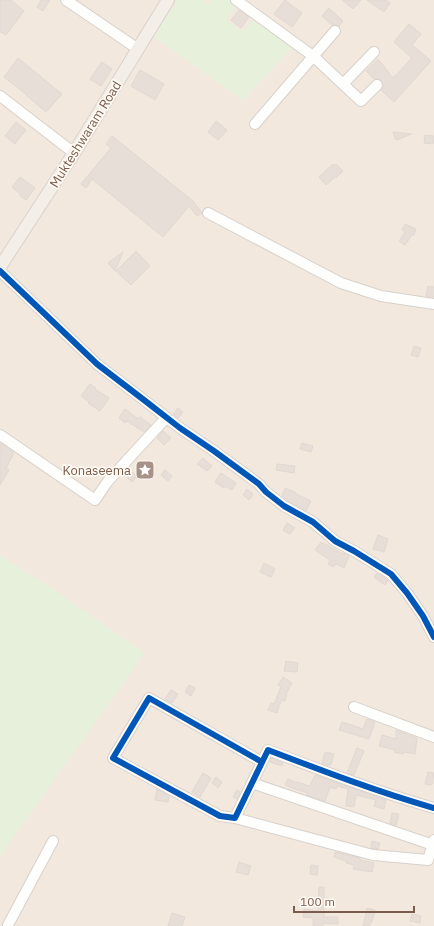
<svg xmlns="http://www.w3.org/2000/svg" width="434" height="926" font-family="'IBM Plex Sans',sans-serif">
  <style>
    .residential { fill: #f2e8de }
    .green { fill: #e7f0db }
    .building { fill: #e6ded7; stroke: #e2d8d2 }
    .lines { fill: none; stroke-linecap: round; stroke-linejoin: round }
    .minor-casing { stroke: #d7d1cb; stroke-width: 12 }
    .major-casing { stroke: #dad1cc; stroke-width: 14 }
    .minor { stroke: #fefefd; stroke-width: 10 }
    .major { stroke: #f3eee8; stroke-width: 12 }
    .cycleway-casing { stroke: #fffaf3; stroke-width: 8 }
    .cycleway { stroke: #0057b8; stroke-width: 6 }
    .labels { text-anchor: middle; stroke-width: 3.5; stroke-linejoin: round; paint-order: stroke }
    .street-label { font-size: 13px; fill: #7a5c4d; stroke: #fffaf3 }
    .poi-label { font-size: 13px; fill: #7a5c4d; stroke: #fffaf3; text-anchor: end }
  </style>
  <rect width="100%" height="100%" fill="#f9f5f0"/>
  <!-- residential -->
  <rect class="residential" x="0" y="0" width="434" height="926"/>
  <!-- green -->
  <g class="green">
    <path d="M178,0H201L208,5L211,0H233L238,4L226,20L243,31L256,16L293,47L243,100L152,36Z"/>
    <path d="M0,555L54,590L145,653L0,856Z"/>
  </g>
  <!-- building -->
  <g class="building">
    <path d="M0,0H11L24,11L6,35L0,32Z"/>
    <path d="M41,0H50L43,11L37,7Z"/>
    <path d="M285,0L302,13L292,27L274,14Z"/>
    <path d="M342,0H361L353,9Z"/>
    <path d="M367,0H386L390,3L384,12Z"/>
    <path d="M329,8L343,21L339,26L336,25H332L322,16Z"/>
    <path d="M239,10L249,17L241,28L231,20Z"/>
    <path d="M409,24L421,34L412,45L431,61L394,102L381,90L383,89V86L382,81L378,79H374L366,71L378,59L393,78L400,71L412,58L394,42Z"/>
    <path d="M18,58L62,94L46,112L26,95H27L4,77Z"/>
    <path d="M102,62L112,69L101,86L90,79Z"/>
    <path d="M140,70L164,84L155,100L131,86Z"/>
    <path d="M216,121L227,130L218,140L208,132Z"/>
    <path d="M16,122L26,130L15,144L5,136Z"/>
    <path d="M393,132L412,134L396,140Z"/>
    <path d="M425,135L434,136L433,144L424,143Z"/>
    <path d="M112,136L193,201L202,213L197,216L189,206L163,237L92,179L86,188L81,184L111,148L106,144Z"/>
    <path d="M333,164L334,166L336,164L343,171L336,178L335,177L326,185L319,177Z"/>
    <path d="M20,177L35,188L26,200L20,196L21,195L12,187Z"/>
    <path d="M405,224L416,229L414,235H412L405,245L399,241L405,232L402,230Z"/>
    <path d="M136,251L150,266L131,285L116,271Z"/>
    <path d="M123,252L115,271L108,263Z"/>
    <path d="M428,286L434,287V297L426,296Z"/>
    <path d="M414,346L421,348L418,357L411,355Z"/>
    <path d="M90,384L96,388L95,389L109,398L100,411L88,403L89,402L81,396Z"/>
    <path d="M178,408L183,412L178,418L173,414Z"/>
    <path d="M125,409L138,419L140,417L151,425L144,432L127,421L125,423L119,418Z"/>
    <path d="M163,431L171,438L164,445L157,438Z"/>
    <path d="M0,443L14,453L6,468L9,470L0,485Z"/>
    <path d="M302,443L313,446L311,452L300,449Z"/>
    <path d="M203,458L212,466L207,471L197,464Z"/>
    <path d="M277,464L295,466L294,473L276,470Z"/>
    <path d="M129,470L137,476L132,482L124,475Z"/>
    <path d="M165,470L172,476L168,481L161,475Z"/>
    <path d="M221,473L236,483L232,490L225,486L224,488L215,482Z"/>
    <path d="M285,488L296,493V494L311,501L306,511L288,501L282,496Z"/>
    <path d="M247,489L253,494L249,500L243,495Z"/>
    <path d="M287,523L295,528L290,534L283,530Z"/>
    <path d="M378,535L388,539L384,552L373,549Z"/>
    <path d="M321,542L343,554V553L349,556L344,568L336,564L333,567L328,564L330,560L315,550Z"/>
    <path d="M264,563L275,569L271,577L260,572Z"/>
    <path d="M377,573L388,580L385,585L374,577Z"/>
    <path d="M286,661L298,663L297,672L284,671Z"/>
    <path d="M283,677L292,683L286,694H287L285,701L282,700L279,706L277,713L268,710L271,703L274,704L281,687L278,685Z"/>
    <path d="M189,685L195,688L191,696L185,692Z"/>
    <path d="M171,690L178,694L172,703L165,699Z"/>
    <path d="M367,719L375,722L369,739L339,730L342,722L363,729Z"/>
    <path d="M396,730L417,738L415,754L404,752L403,754L394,752L395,750L379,746L382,735L396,739Z"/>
    <path d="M357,748L364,751L354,775L347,773Z"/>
    <path d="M325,752L334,754L331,765L329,764L328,766L322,763Z"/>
    <path d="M271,758L283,763L282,766L270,762Z"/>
    <path d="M428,772L434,773L432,785L425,784Z"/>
    <path d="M203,773L211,778L200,797L192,792Z"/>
    <path d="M315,775L386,800L384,809L374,806L376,800L356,795L354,807L346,806L348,789L337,786L336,789L330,787L325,801L307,795L308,793L295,789L285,785L288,779L297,783V782L310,786Z"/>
    <path d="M216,777L222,782L218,788L212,783Z"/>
    <path d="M157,789L169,796L168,802L155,800Z"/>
    <path d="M237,790L240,792L237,799L233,797Z"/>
    <path d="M392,813L399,814L396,826L390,823Z"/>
    <path d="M372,841L380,843L378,849L371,848Z"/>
    <path d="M335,852L360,858V860L374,863L372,872L353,869L354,865L346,863V861L334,857Z"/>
    <path d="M239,862L251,866L248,875L236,872Z"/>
    <path d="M311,865L318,866L317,875L310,874Z"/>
    <path d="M319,887H324V898H328V905L324,904V917H338V924L323,923V926H313V918L303,917L304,909L318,911Z"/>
    <path d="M367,908L375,910L372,922L370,921V926H363Z"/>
    <path d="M172,913L185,917L182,926H168Z"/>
    <path d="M412,914L421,916L420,923L410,921Z"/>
  </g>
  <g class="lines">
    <defs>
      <g id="minor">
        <path d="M66,0L138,49"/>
        <path d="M236,0L313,56L361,101L377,85"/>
        <path d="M343,84L374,52"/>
        <path d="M0,96L74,153"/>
        <path d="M255,124L335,31"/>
        <path d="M208,213L341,283L381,296L434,304"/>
        <path d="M0,271L97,364L144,400L180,428L214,451L259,484L266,492L284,506L313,522L335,541L354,551L391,574L407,593L423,616L434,637"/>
        <path d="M0,435L95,500L108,481L166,418"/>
        <path d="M354,707L434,737"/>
        <path d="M262,762L149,698L113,758L220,816L235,818L268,750C323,771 378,792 434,808"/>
        <path d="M252,783L433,845"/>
        <path d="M235,818L373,855L428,860L434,840"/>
        <path d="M8,925L53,841"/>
      </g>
      <path id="major" d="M0,267L74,153L168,0"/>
    </defs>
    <!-- minor casing -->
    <use href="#minor" class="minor-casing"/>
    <!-- major casing -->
    <use href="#major" class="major-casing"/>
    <!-- minor -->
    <use href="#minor" class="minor"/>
    <!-- major -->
    <use href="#major" class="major"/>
    <defs>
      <g id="cycleway">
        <path d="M0,271L97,364L144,400L180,428L214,451L259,484L266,492L284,506L313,522L335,541L354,551L391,574L407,593L423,616L434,637"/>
        <path d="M262,762L149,698L113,758L220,816L235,818L268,750C323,771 378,792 434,808"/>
      </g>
    </defs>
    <!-- cycleway casing -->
    <use href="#cycleway" class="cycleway-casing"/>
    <!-- cycleway -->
    <use href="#cycleway" class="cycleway"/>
  </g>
  <!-- icons -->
  <defs>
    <symbol id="sight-square" viewBox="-11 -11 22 22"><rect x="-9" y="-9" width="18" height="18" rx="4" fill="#a69286" stroke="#fffaf3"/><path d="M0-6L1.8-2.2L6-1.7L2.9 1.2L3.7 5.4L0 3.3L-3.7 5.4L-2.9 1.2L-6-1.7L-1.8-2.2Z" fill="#fff"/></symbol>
  </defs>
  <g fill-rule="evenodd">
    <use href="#sight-square" x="134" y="459" width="22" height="22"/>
  </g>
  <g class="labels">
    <!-- street labels -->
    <g class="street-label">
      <text transform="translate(85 134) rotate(-58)" y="5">Mukteshwaram Road</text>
    </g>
    <!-- poi labels -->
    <g class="poi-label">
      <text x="131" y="475">Konaseema</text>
    </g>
  </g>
  <!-- scale -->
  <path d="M294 906v6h120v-6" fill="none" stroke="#7a5c4d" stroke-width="2"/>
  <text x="300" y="906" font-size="12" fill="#7a5c4d" stroke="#fffaf3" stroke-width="3" paint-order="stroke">100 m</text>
</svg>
